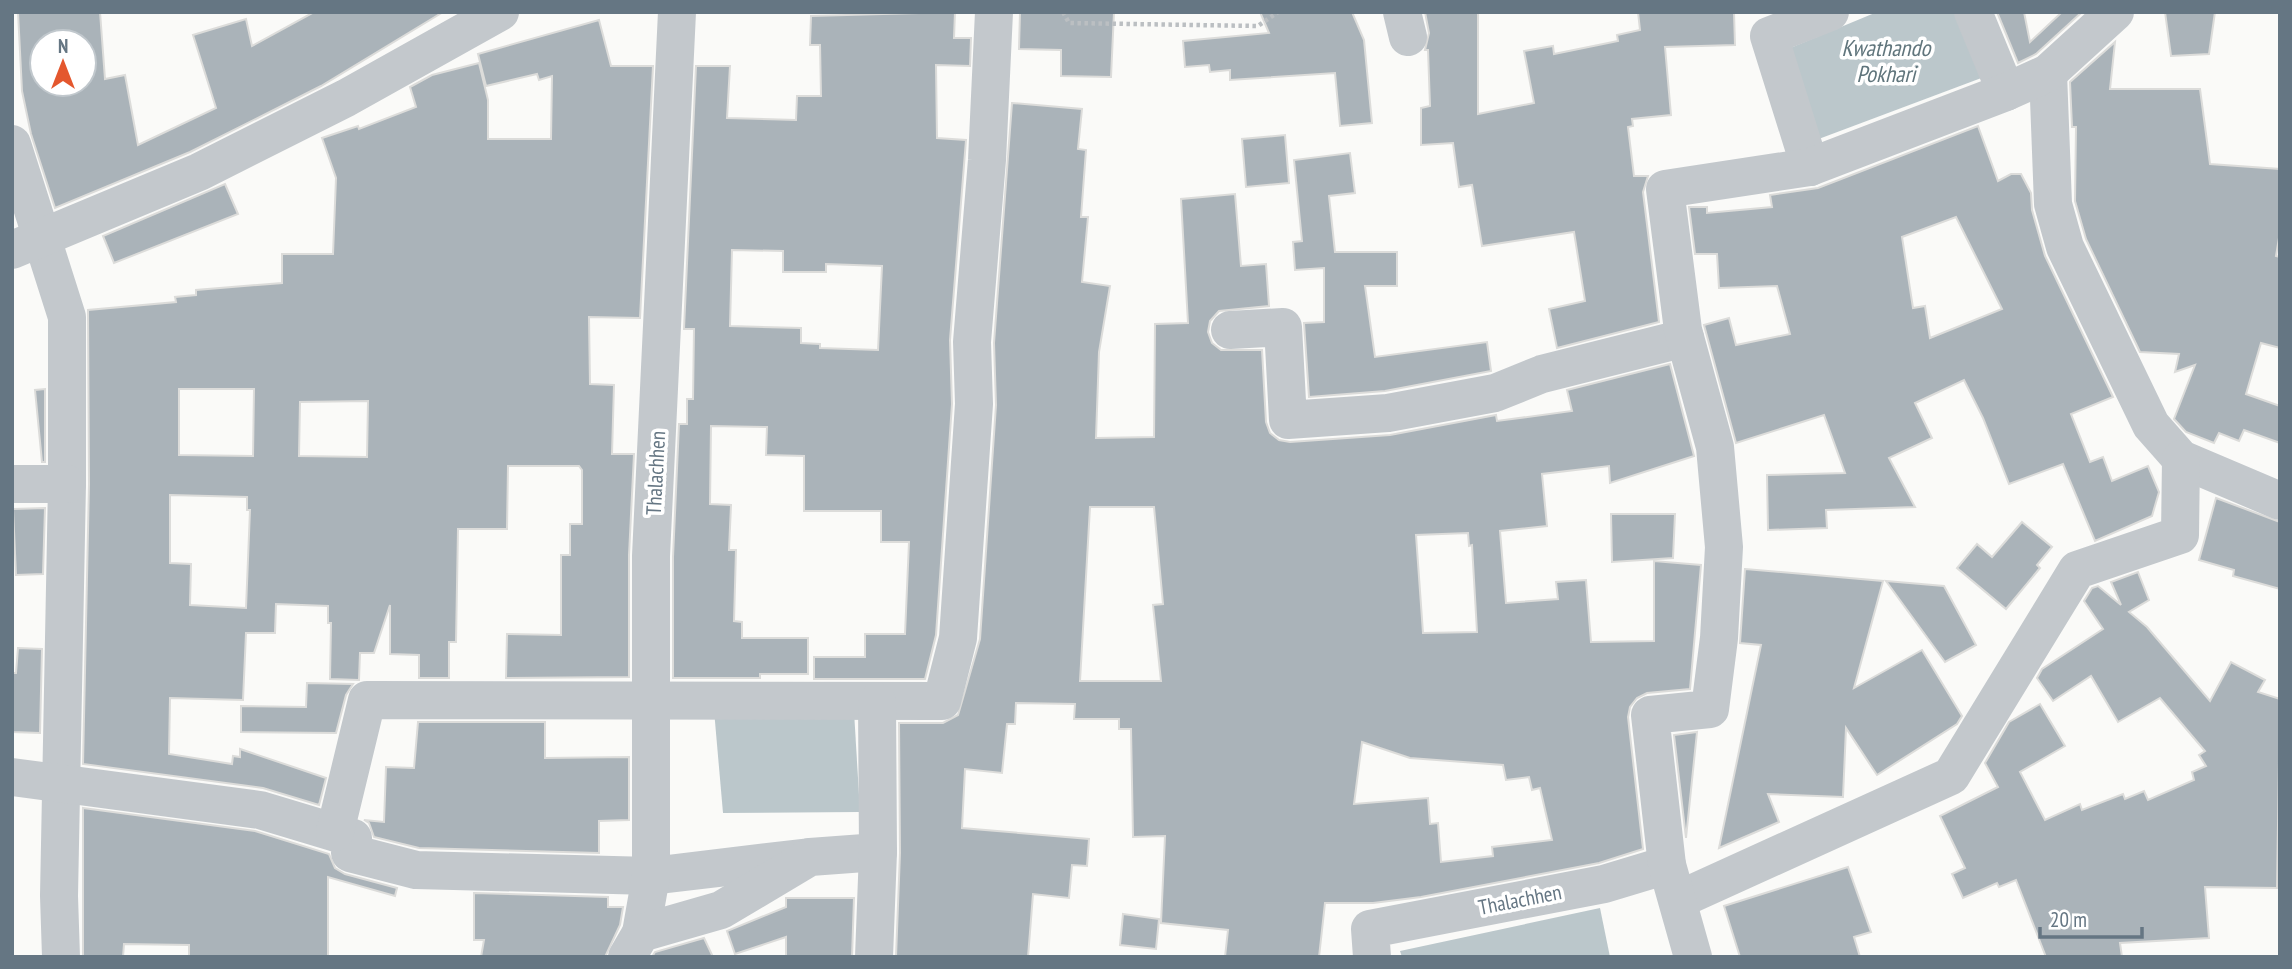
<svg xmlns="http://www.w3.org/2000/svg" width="2292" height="969" font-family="'PT Sans Narrow',sans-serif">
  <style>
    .water { fill: #bbc7cb }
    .building { fill: #aab3b9; stroke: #dcdcda; stroke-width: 2; fill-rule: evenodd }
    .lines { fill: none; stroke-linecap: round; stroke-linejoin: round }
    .path { stroke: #bbbfc2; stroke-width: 4.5; stroke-dasharray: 3.5 3.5; stroke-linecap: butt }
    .minor { stroke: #c3c8cc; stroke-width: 38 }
    .labels { text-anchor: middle; stroke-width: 7; stroke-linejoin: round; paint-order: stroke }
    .street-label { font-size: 21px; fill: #657683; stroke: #fff }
    .water-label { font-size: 23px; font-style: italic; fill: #60757c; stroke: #fff }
  </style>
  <rect width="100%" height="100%" fill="#fafaf8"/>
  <!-- water -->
  <g class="water">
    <path d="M1877,12H1967L1992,74L1816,140L1783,51Z"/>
    <path d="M714,710L854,711L860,812L723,813Z"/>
    <path d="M1600,908L1610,957H1402L1400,951Z"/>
  </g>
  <!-- building -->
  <g class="building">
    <path d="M18,12H100L105,79L125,75L138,145L216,108L193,35L246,19L252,46L314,12H443L321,86L190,152L55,208L31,134L22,91ZM42,42H84V84H42Z"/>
    <path d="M955,12L954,38H971L970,66L936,65L937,138L966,140L950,340L952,404L936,635L925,679H814V657H865V634H905L909,542H881V511H804V456L766,455L767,427L711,426L710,504L731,505L729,550H736L734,621L742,622V638H808V674H760V678H673V557L679,424H687V399H693L694,329H684L696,66H730L727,118L796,120L797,96H821L820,45H810L811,16ZM732,250L783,251V272H826V264L882,266L878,350L820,348V344L801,343V328L730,326Z"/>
    <path d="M1020,12H1114L1111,77L1061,76V50L1019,49Z"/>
    <path d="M1260,12H1352L1364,40L1372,123L1340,126L1335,73L1230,80V70L1210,72L1209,65L1185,67L1183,41L1269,33Z"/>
    <path d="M1425,12H1478V114L1534,103L1524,51L1553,46L1554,54L1618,41L1617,35L1640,30L1638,12H1734L1735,45L1665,47L1671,115L1632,119L1633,126L1628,127L1634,176H1648L1643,192L1659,322L1557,348L1549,309L1585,301L1574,232L1482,246L1472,185L1459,187L1453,143L1421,145V108L1430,106L1428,50H1425L1429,33Z"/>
    <path d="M1997,12H2024L2030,42L2062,12H2082L2036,54L2018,63Z"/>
    <path d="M2165,12H2215L2209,54L2171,56Z"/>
    <path d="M599,20L611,66H653L640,318L589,317L590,384L614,385L612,454H634L629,555V677L506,678L507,634L561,635V555H570V524H582V470L579,466H508L507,529H458L456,642H449V678H419V655L390,654V605L374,653H360L359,680L330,679L331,623H328V606L276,604L275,633H246L243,700L170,698L169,754L232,764L233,756L240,757V749L326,778L319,805L263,788L83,764L89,484L88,310L176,302L175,297L196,295V290L282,283V254H333L336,178L322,138L358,126L359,129L416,107L410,87L432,75L479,63L488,100V139H551L552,76L539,80L537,74L486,86L478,54ZM179,389H254L253,456L179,455ZM368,401L367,457L299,456L300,402ZM170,495L247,497V510H250L246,608L190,605L191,564L170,563Z"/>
    <path d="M2115,42L2110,89H2200L2210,164L2280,169V232L2276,256L2280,257V348L2261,343L2246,394L2280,406V443L2244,430L2239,441L2219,433L2214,443L2186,432L2174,419L2195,365L2175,372L2179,354L2140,352L2086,239L2075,201L2076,127H2072L2070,82Z"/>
    <path d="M1012,103L1082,109L1078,149L1086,150L1081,217H1088L1082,282L1110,286L1099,352L1096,438L1154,437L1155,324L1188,323L1181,199L1235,194L1241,266L1266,264L1269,306L1219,311L1210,321L1208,332L1212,343L1221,350H1262L1266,422L1270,433L1279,440L1290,442L1390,435L1496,415L1497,421L1572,411L1567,390L1670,364L1694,456L1610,483L1609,466L1542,474L1547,526L1500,531L1506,603L1558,599L1556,582L1586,580L1591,642L1654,641V561L1701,565L1690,689L1647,693L1637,698L1630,707L1628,717L1643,849L1599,863L1421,897L1373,903H1325L1319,957H1225L1228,930L1161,923L1165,836L1133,837L1131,729H1119V719H1074L1075,704L1016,703L1015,724H1007L1002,773L965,769L962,828L1089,839L1087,866L1072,865L1069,898L1033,894L1028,957H896L900,853L899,723H943L958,715L980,639L996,405L994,343ZM1090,507H1154L1163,604L1153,605L1161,681H1080ZM1468,533L1469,546L1472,545L1477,632L1423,633L1416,535ZM1362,742L1410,758L1503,765L1506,780L1529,777L1532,790L1540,788L1552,840L1492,847L1493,856L1441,862L1438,823L1430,824L1428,798L1354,804Z"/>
    <path d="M1978,126L1998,181L2011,174H2021L2031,193L2032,210L2045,256L2113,397L2071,414L2090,462L2103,457L2112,481L2148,466L2159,492L2152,516L2095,541L2063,464L2009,484L1983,418L1964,380L1915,403L1932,438L1889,458L1915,507L1826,510L1827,528L1768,530L1767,475L1845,473L1824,415L1736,443L1704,325L1729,318L1736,345L1790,334L1777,286L1719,288L1717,254H1695L1689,207H1707V213L1772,207L1770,195L1818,188ZM1956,217L2002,309L1930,338L1925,306L1913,308L1902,237Z"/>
    <path d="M1285,135L1289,183L1246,187L1242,139Z"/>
    <path d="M1350,153L1355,193L1329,196L1335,252H1397V286H1365L1375,357L1487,342L1491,371L1385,391L1309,397L1304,323L1324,322V268L1295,270L1293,242L1302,241L1294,160Z"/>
    <path d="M225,184L238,214L114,263L103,236Z"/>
    <path d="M45,389V462H42L35,390Z"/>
    <path d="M2216,498L2280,522V589L2233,576L2234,570L2199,560Z"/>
    <path d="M45,508L43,574L16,575L13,509Z"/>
    <path d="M1611,514H1675L1673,558L1612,562Z"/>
    <path d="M2022,522L2052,547L2037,565L2040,568L2006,609L1957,568L1977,544L1992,557Z"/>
    <path d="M1745,569L1883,581L1854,688L1922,650L1962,716L1957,724L1877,775L1846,728L1843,797L1768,794L1779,822L1719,848L1761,645L1740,643Z"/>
    <path d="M2138,572L2149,600L2129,612L2147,627L2210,701L2231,662L2265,680L2258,692L2280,699L2277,888L2205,887L2209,938L2120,943L2122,957H2046L2016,880L1999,887L1997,883L1963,898L1952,874L1965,868L1940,816L1998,787L1985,763L2009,722L2040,704L2065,746L2020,772L2045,820L2080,804L2082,810L2123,794L2125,799L2144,791L2148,800L2194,780L2192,772L2206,766L2199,755L2205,751L2160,698L2118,722L2091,676L2053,701L2037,678L2042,669L2103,629L2084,601L2092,588L2098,586L2121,605L2111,582Z"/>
    <path d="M1886,581L1944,586L1976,645L1945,662Z"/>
    <path d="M18,648L42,649L40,733L12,732V673H16Z"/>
    <path d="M307,683L353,684L346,695L336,733L241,732V706L306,707Z"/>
    <path d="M418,722H545V758L629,757V820L599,821V853L419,848L374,837L369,823L364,820L384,822L386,767L414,768Z"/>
    <path d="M1697,732L1686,838L1674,735Z"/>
    <path d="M83,808L255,831L329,854L335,868L345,874L397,888L395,896L328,877V957H189V945L124,944L123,957H83Z"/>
    <path d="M1848,867L1871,932L1854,937L1860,957H1740L1724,906Z"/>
    <path d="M474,893L608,897V907H623L620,925L605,957H481L484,940H474Z"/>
    <path d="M786,898H854L852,957H786V937L735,954L727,931L786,907Z"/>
    <path d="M1123,914L1159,919L1156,949L1120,945Z"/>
    <path d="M704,938L713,957H652L655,952Z"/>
  </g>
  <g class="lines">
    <!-- path -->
    <path class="path" d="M1063,12L1069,23L1258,26L1278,12"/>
    <!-- minor -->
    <g class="minor">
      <path d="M1402,12L1408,37"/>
      <path d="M1973,12L2006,92"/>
      <path d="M2048,73L2053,204L2065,247L2151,425L2181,459L2280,501"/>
      <path d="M12,144L67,317V484L59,896L61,957"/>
      <path d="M1810,167L1769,36L1830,12"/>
      <path d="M12,250L199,172L346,98L500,12"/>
      <path d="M1230,330L1283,327L1288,420L1388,413L1495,393L1542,374L1685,338"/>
      <path d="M12,484H67"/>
      <path d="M12,777L260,810L353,838L350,853L416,870L651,876L810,857"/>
      <path d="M335,832L367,700L942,701L958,638L974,404L972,342L987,160L994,12"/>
      <path d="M1678,900L1951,776L2077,570L2180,535L2181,459"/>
      <path d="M641,933L651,876V556L677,12"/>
      <path d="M627,957L641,933L721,910L810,857L878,852"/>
      <path d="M874,957L878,852L877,702"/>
      <path d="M1372,957L1370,929L1604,884L1667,865"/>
      <path d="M1693,957L1667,865L1650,715L1710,709L1719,638L1724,547L1715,447L1683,330L1665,189L1810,167L2006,92L2048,73L2115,12"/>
    </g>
  </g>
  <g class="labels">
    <!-- street labels -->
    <g class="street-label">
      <text transform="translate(656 473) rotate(-87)" y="7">Thalachhen</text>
      <text transform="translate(1520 900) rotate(-11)" y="7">Thalachhen</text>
    </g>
    <!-- water labels -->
    <g class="water-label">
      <text x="1886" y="56">Kwathando<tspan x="1886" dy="26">Pokhari</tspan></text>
    </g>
  </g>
  <!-- border -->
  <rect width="2292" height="969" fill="none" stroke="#657683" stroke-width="28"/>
  <!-- north arrow -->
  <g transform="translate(63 63)"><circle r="33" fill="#ffffff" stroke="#c1c8cd" stroke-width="2"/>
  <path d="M0-5L12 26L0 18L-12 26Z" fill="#e4572e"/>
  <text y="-10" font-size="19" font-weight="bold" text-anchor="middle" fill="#657683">N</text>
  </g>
  <!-- scale -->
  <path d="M2040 927v10h102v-10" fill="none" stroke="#657683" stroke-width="3.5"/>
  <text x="2050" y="927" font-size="21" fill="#657683" stroke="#ffffff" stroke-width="5" paint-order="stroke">20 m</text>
</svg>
